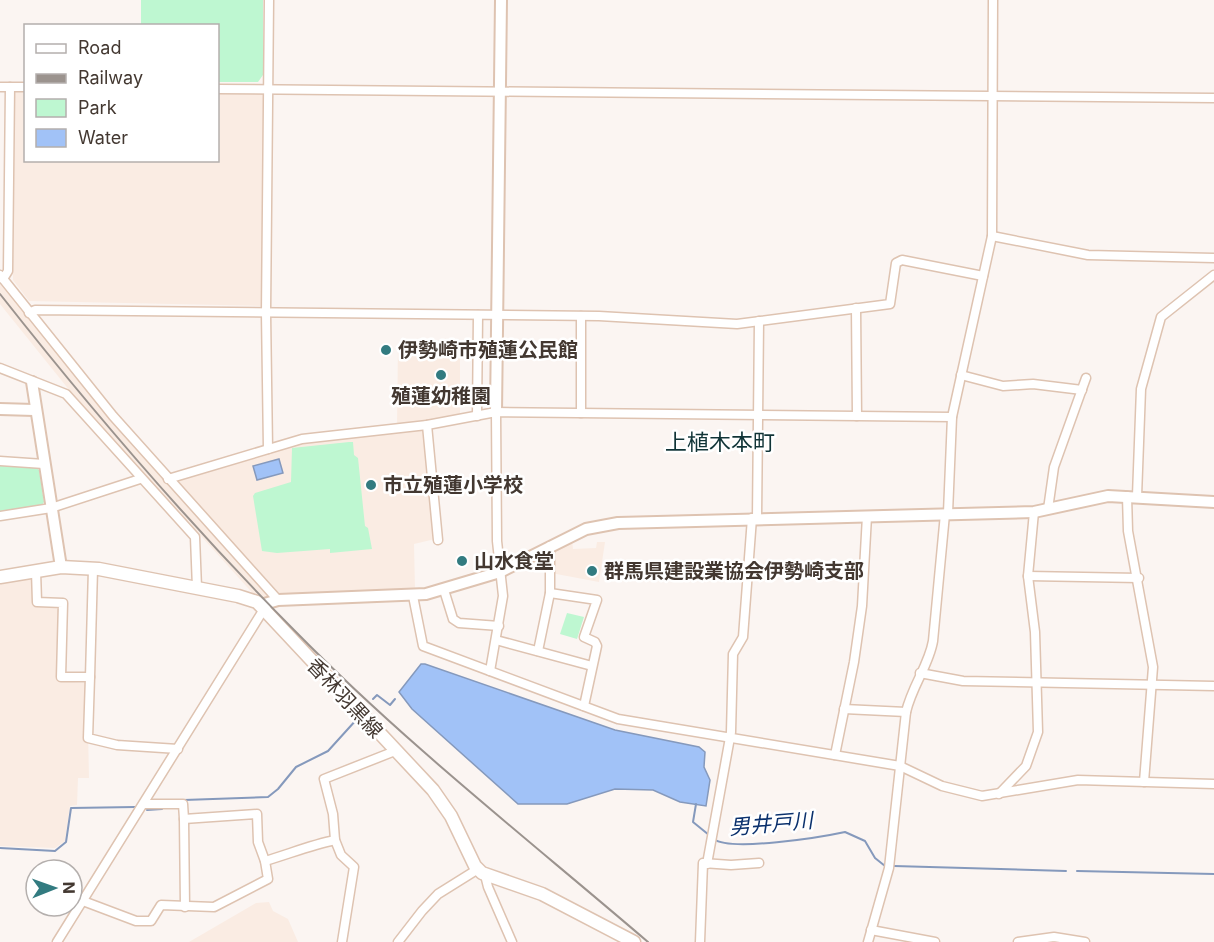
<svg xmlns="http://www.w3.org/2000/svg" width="1214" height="942" font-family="Inter,'Noto Sans JP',sans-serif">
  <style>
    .built { fill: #faece3 }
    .green { fill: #bef7d1 }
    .water { fill: #a1c2f7; stroke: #8599bc; stroke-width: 1.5 }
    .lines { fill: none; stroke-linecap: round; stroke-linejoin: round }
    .stream { stroke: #8599bc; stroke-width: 2 }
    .minor-casing { stroke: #dec3b1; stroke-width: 11 }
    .tertiary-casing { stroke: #dec3b1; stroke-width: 14 }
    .secondary-casing { stroke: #dec3b1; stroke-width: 15 }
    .minor { stroke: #fff; stroke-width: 8 }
    .tertiary { stroke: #fff; stroke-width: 10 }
    .secondary { stroke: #fff; stroke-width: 12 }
    .rail { stroke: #9b938e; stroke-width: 2 }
    .poi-dot { fill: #327b80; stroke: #fff; stroke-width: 2 }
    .labels { text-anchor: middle; stroke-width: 5; stroke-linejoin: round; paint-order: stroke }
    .poi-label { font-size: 20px; font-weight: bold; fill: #433831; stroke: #fff; text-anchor: start }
    .street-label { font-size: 20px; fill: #433831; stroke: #fff }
    .water-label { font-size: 21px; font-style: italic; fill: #0b316d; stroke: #fff }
    .quarter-label { font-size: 22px; fill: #113437; stroke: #fff }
  </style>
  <rect width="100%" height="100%" fill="#fbf5f2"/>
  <!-- built -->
  <g class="built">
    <path d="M16,91H25L26,160H218V93L264,94L262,306L29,301L13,280L14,95Z"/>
    <path d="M0,283L166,481L271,596L258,599L247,587L70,391L0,304Z"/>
    <path d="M398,345H460V416L397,426Z"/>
    <path d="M424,429L435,539L414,544L415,590L280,594L175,482L176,479L302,443Z"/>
    <path d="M572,540L573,549L596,548L597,542H605L599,582L551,573V550Z"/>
    <path d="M30,577L33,579L34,605L59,608L58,681L87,683L89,778H78L77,805L70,806L65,841L55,848L0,846V583Z"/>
    <path d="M269,902L273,911L288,919L298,942H189L256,903Z"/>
  </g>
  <!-- green -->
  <g class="green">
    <path d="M141,0H263V75L258,82H218V26L141,25Z"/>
    <path d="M349,442H353L354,455L358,458L365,526L368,528L372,549L330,553V549L277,553L262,551L253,496L255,493L291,482L292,448Z"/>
    <path d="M0,465L35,467L39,470L44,502L42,505L0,513Z"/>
    <path d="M567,613L584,617L577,639L560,634Z"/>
  </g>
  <!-- water -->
  <g class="water">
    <path d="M279,459L283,473L257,480L253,466Z"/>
    <path d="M421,664H425L615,730L699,747L705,752L704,767L710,780L706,806L680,802L653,790L615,789L567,804H518L412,709L399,692Z"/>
  </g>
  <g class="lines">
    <!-- stream -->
    <g class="stream">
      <path d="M373,699L377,695L390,705L395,699"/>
      <path d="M184,800L268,797L278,789L296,767L328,751L357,719"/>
      <path d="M696,804L693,822L709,835"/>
      <path d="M147,810L162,809"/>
      <path d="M714,839C730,852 822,837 845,832L865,841L875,858L885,866"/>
      <path d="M0,848L55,851L66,842L71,808L135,807"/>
      <path d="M894,866L1066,871"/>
      <path d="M1077,871L1214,874"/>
    </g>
    <defs>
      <g id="minor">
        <path d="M0,87H26"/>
        <path d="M218,89L1214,98"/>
        <path d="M992,236L1088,255L1214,258"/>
        <path d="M0,275L113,416L278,600"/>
        <path d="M3,279L8,271L10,87"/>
        <path d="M856,308L857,416"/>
        <path d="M29,313L35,310L599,316L737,324L890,304L896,263L902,260L983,276"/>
        <path d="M581,316V413"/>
        <path d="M0,368L66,394L195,537L197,588"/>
        <path d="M961,375L1003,386L1033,384L1082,390"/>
        <path d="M477,416L478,315"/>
        <path d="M427,425L438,540"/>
        <path d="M268,449L266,313L269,0"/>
        <path d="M0,461L44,464"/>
        <path d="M168,479L302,439L427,425L496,412L952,417"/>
        <path d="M1127,496L1128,531L1153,667L1144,782"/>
        <path d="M1137,496L1141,389L1161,317L1214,275"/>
        <path d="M1048,509L1054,467L1086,378"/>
        <path d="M948,513L952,417L992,236L993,0"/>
        <path d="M0,516L51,508L140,479"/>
        <path d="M757,518L759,321"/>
        <path d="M36,571L37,602L63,603L61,677H90L88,738L117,745L178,749"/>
        <path d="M1028,576L1139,578"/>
        <path d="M444,590L453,619L459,623L499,626"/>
        <path d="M550,593L597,600L584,637L595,642L597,646L584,706"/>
        <path d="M413,596L423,646L618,719L900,766L942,786L982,796L1078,780L1214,784"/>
        <path d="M496,640L592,666"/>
        <path d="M538,651L550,593V546"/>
        <path d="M490,671L503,596L497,541L496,412"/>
        <path d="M920,673L963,681L1214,686"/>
        <path d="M90,677L93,569"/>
        <path d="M844,709L906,712"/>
        <path d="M835,755L854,662L862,606L867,516"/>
        <path d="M999,794L1026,766L1038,732L1035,632L1028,576L1034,512"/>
        <path d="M184,819L185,907"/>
        <path d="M265,861C289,854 311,845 335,840"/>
        <path d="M707,864L731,732L733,654L743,637L752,518"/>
        <path d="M485,875L488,887L512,942"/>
        <path d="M83,901L136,921H151L161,905L214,907L268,879L265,861L258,842L257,814L184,819L183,804H144"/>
        <path d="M871,930L935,942"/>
        <path d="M57,942L264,609"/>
        <path d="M342,942L354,867L341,855L335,840L333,814L324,779L395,751"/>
        <path d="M398,942L422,911L438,894L478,869"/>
        <path d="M700,942L703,863L731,865L759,863"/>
        <path d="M868,942L889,868L906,712C912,686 929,665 933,641L945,514"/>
        <path d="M1018,942L1054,937L1085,942"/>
      </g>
      <g id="tertiary">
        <path d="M32,382L61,567"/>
        <path d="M0,409L34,410"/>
        <path d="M496,412L501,0"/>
        <path d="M261,605L278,600L426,594L500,572L586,529L618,523L1034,512L1108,496L1214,502"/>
      </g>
      <path id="secondary" d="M0,577L61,567L99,569L238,596L257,602L433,790L451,816L475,866L482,873L542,894L634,942"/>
    </defs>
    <!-- minor casing -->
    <use href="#minor" class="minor-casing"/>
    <!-- tertiary casing -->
    <use href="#tertiary" class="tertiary-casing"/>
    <!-- secondary casing -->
    <use href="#secondary" class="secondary-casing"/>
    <!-- minor -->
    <use href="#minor" class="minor"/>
    <!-- tertiary -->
    <use href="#tertiary" class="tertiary"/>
    <!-- secondary -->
    <use href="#secondary" class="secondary"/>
    <!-- rail -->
    <path class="rail" d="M0,294C92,411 190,525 295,631C405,743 529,840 648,942"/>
  </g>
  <!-- markers -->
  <g class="poi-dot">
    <circle cx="386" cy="350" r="6"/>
    <circle cx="441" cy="375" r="6"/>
    <circle cx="371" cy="485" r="6"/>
    <circle cx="462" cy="561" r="6"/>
    <circle cx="592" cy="571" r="6"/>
  </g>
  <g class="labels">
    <!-- poi labels -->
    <g class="poi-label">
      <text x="398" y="357">伊勢崎市殖蓮公民館</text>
      <text x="441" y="403" text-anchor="middle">殖蓮幼稚園</text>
      <text x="383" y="492">市立殖蓮小学校</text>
      <text x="474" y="568">山水食堂</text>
      <text x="604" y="578">群馬県建設業協会伊勢崎支部</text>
    </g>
    <!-- street labels -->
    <g class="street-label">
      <text transform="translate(345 698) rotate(47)" y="7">香林羽黒線</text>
    </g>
    <!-- water labels -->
    <g class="water-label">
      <text transform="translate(771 824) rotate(-5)" y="7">男井戸川</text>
    </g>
    <!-- quarter labels -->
    <g class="quarter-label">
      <text x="720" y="450">上植木本町</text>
    </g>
  </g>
  <!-- legend -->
  <rect x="24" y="24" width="195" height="138" fill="#ffffff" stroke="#b4afad" stroke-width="1.5"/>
  <rect x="36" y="44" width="30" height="9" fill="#ffffff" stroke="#b4afad" stroke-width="1.5"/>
  <text x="78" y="54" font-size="18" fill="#433831">Road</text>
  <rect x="36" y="74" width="30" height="9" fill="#9b938e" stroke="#b4afad" stroke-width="1.5"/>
  <text x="78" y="84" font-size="18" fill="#433831">Railway</text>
  <rect x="36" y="99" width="30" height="18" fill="#bef7d1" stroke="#b4afad" stroke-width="1.5"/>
  <text x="78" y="114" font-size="18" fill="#433831">Park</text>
  <rect x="36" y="129" width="30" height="18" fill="#a1c2f7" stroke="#b4afad" stroke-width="1.5"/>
  <text x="78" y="144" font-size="18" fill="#433831">Water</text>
  <!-- north arrow -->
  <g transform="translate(54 888) rotate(89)"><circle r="28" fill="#ffffff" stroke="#b4afad" stroke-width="1.5"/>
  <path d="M0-4.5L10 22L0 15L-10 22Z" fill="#327b80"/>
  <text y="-9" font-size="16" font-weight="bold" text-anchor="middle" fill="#433831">N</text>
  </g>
</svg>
